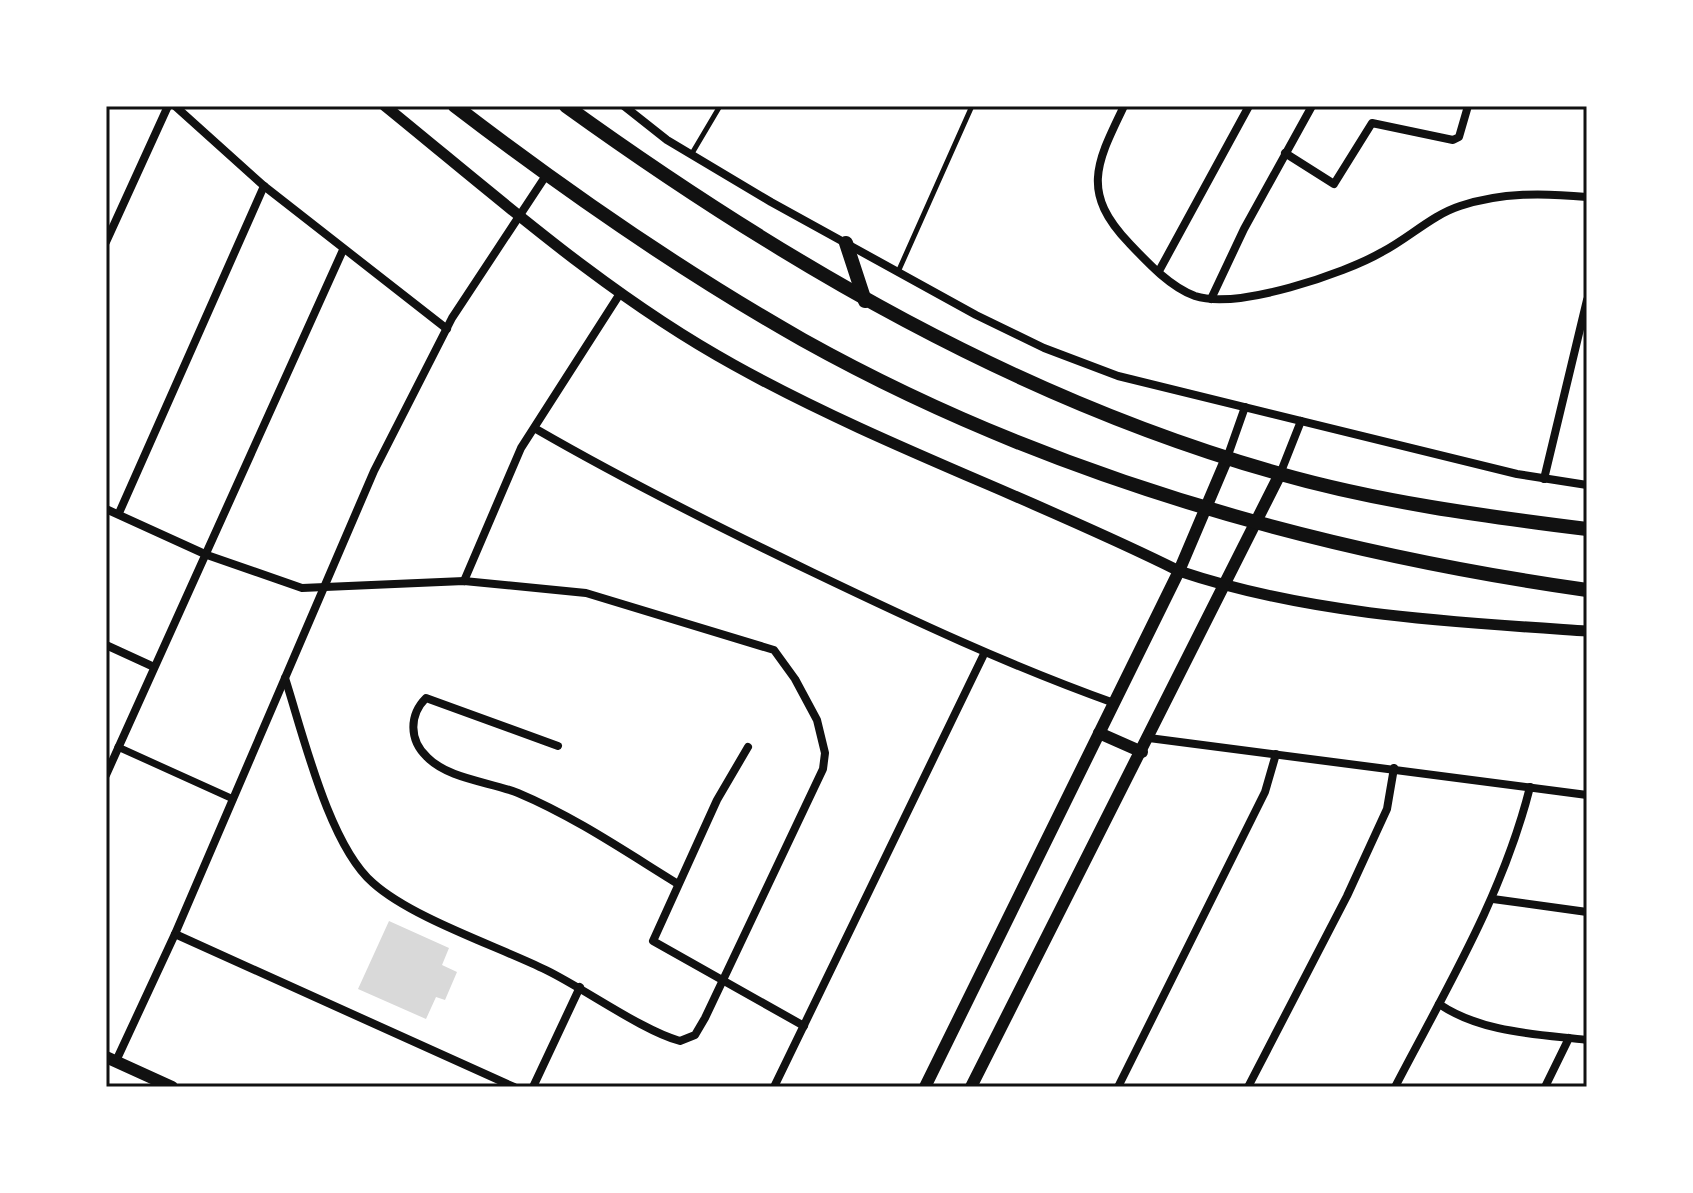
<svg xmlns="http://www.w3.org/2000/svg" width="1693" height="1193" font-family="Spectral,serif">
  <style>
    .water { fill: #d9d9d9 }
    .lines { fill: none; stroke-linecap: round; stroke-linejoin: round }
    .service { stroke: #111; stroke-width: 5 }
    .pedestrian { stroke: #111; stroke-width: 7 }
    .minor { stroke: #111; stroke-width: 8 }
    .tertiary { stroke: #111; stroke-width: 11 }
    .secondary { stroke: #111; stroke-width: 12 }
    .primary { stroke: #111; stroke-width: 14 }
    .neatline { fill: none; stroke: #111; stroke-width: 3 }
  </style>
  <rect width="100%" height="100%" fill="#fff"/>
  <!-- water -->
  <path class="water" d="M389,921L449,948L442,965L457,972L445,1000L436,997L426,1019L358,989Z"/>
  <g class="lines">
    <!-- service -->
    <g class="service">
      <path d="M691,155L720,106"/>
      <path d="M898,272L972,106"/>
    </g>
    <!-- pedestrian -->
    <path class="pedestrian" d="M118,747L233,799"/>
    <!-- minor -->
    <g class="minor">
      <path d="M175,106L264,186L447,329"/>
      <path d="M624,106L667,140L771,202L976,315L1044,348L1118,376L1517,474L1587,485"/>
      <path d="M1124,106C1097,162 1080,192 1129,243C1147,262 1170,287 1195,296C1237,310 1344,274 1382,252C1409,238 1432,215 1460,206C1502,192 1544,193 1587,197"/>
      <path d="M1285,153L1334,184L1372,123L1453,140L1459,137L1468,106"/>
      <path d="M106,242L168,106"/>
      <path d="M1159,271L1249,106"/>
      <path d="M1211,299L1244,229L1312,106"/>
      <path d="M536,429C626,481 718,527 812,572C912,620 1010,666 1114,703"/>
      <path d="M1227,458L1245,407"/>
      <path d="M1280,474L1301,421"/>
      <path d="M1544,479L1587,300"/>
      <path d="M106,509L207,555L302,588L464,581L586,593L774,650L795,679L817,720L825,753L823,769L705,1018L695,1035L680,1041C643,1031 585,989 546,970C497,946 412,918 373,883C329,845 303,734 285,678"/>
      <path d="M119,513L264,186"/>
      <path d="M464,581L521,448L621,292"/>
      <path d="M106,645L154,667"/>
      <path d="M1149,738L1587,795"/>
      <path d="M558,746L426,698C409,715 409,740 427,757C448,779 491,782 518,793C575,817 626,852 678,884"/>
      <path d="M748,747L717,800L653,941L804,1026"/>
      <path d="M106,775L343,250"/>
      <path d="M1493,899L1587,912"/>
      <path d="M175,934L514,1087"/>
      <path d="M1439,1004C1482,1033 1537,1034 1587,1040"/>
      <path d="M116,1061L175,934L374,471L452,318L547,174"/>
      <path d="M533,1087L580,987"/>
      <path d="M774,1087L984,654"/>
      <path d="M1118,1087L1265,792L1276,754"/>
      <path d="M1248,1087L1347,896L1387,809L1394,768"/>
      <path d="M1395,1087C1446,989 1503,895 1530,787"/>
      <path d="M1545,1087L1569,1038"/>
    </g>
    <!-- tertiary -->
    <path class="tertiary" d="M385,106C496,196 608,296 734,365C878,445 1033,498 1179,571C1310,615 1451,622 1587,631"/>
    <!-- secondary -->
    <g class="secondary">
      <path d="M1099,733L1142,752"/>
      <path d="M106,1057L172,1087"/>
      <path d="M925,1087L1179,571L1227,458"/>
      <path d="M971,1087L1280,474"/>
    </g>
    <!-- primary -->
    <g class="primary">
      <path d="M455,106C566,191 681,271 803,340C1045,475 1314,551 1587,590"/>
      <path d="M566,106C784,263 1017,399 1277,473C1378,502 1483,516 1587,529"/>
      <path d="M846,243L865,301"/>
    </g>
  </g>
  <!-- border -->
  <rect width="1693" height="1193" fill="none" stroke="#ffffff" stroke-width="216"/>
  <rect x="108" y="108" width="1477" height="977" class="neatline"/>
</svg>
